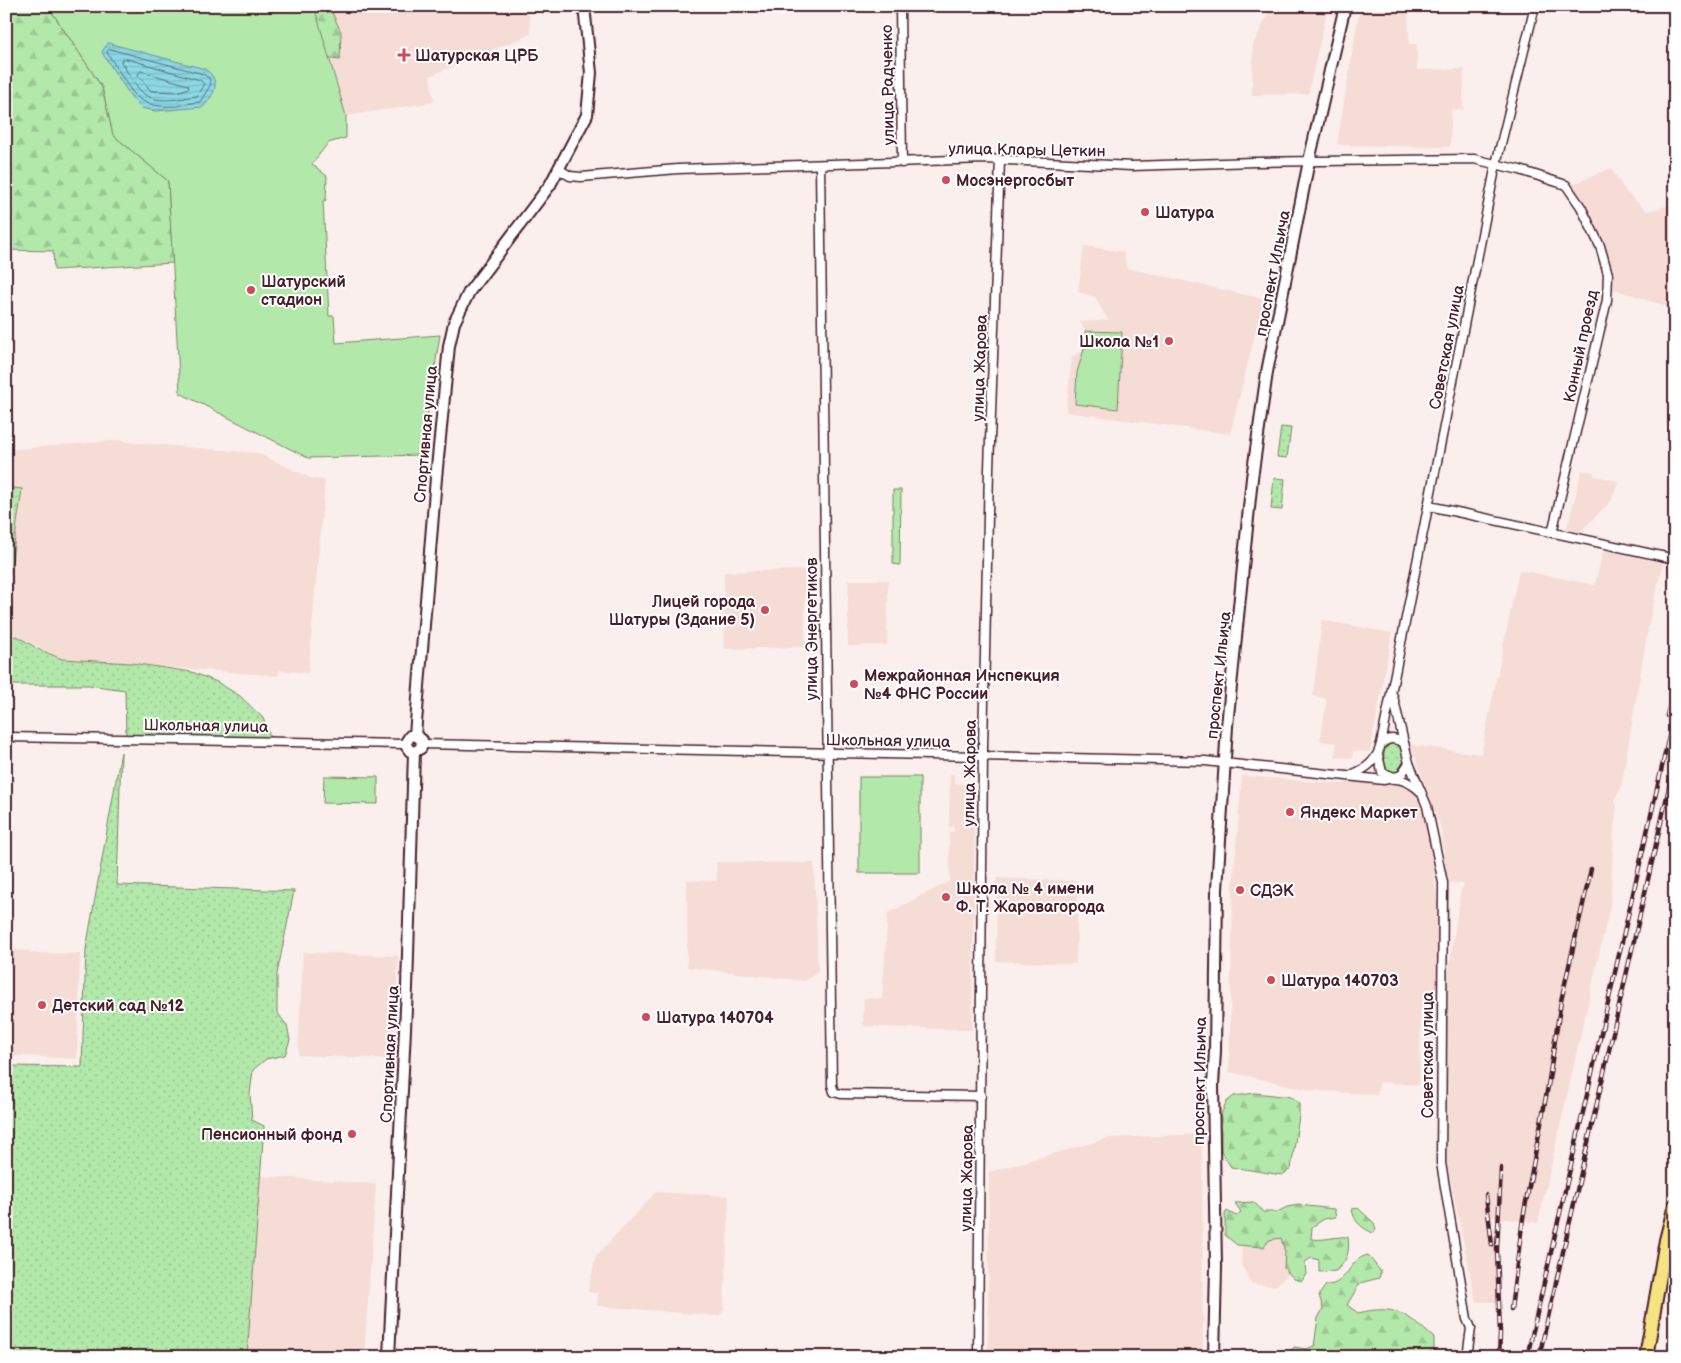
<svg xmlns="http://www.w3.org/2000/svg" width="1681" height="1363" font-family="'Balsamiq Sans',sans-serif">
  <style>
    .built { fill: #f5dcd5 }
    .grass { fill: url(#grass-dots); stroke: #7e846a }
    .forest { fill: url(#forest-firs); stroke: #7e846a }
    .park { fill: #b2e8aa; stroke: #7e846a }
    .water { fill: url(#water-rules); stroke: #708f9b }
    .lines { fill: none; stroke-linecap: round; stroke-linejoin: round }
    .shore { stroke: #636975; stroke-width: 1 }
    .minor-casing { stroke: #4a1f2b; stroke-width: 11 }
    .tertiary-casing { stroke: #4a1f2b; stroke-width: 14 }
    .primary-casing { stroke: #4a1f2b; stroke-width: 16 }
    .minor { stroke: #fff; stroke-width: 8 }
    .tertiary { stroke: #fff; stroke-width: 10 }
    .primary { stroke: #f5e382; stroke-width: 12 }
    .rail-casing { stroke: #4a1f2b; stroke-width: 4.5 }
    .rail { stroke: #fff; stroke-width: 2.5; stroke-dasharray: 8; stroke-linecap: butt }
    .poi-dot { fill: #d1495b; stroke: #fff; stroke-width: 2 }
    .labels { text-anchor: middle; stroke-width: 4; stroke-linejoin: round; paint-order: stroke }
    .poi-label { font-size: 16px; font-weight: bold; fill: #4a1f2b; stroke: #fff; text-anchor: start }
    .street-label { font-size: 16px; fill: #4a1f2b; stroke: #fff }
  </style>
  <defs>
    <pattern id="grass-dots" width="8" height="8" patternUnits="userSpaceOnUse" patternTransform="scale(1.25)"><rect width="8" height="8" fill="#b2e8aa"/><path d="M2 2h.1M6 6h.1" fill="none" stroke="#9bc792" stroke-width="1.8" stroke-linecap="round"/></pattern>
    <pattern id="forest-firs" width="22" height="20" patternUnits="userSpaceOnUse" patternTransform="scale(1.25)"><rect width="22" height="20" fill="#b2e8aa"/><path d="M5 1l3.5 6h-7zM16 11l3.5 6h-7z" fill="#9bc792"/></pattern>
    <pattern id="water-rules" width="6" height="5" patternUnits="userSpaceOnUse" patternTransform="scale(1.25)"><rect width="6" height="5" fill="#89d9e5"/><path d="M0 2.5h6" fill="none" stroke="#78bac5"/></pattern>
  </defs>
  <rect width="100%" height="100%" fill="#faefec"/>
  <filter id="ink" filterUnits="userSpaceOnUse"><feTurbulence type="fractalNoise" baseFrequency=".02" numOctaves="2"/><feDisplacementMap in="SourceGraphic" scale="10" xChannelSelector="R" yChannelSelector="G"/><feConvolveMatrix kernelMatrix="1 2 1 2 8 2 1 2 1" color-interpolation-filters="sRGB"/></filter>
  <g filter="url(#ink)">
    <!-- built -->
    <g class="built">
      <path d="M314,6H528L531,34L430,76L434,102L346,116Z"/>
      <path d="M1272,6H1328L1308,94L1252,95L1253,45Z"/>
      <path d="M1360,6H1408L1409,44H1417V70L1464,69L1463,109L1451,110L1450,147L1337,145Z"/>
      <path d="M1611,168L1625,191L1647,211L1675,204V309L1610,288L1613,269L1600,237L1573,184Z"/>
      <path d="M1084,246L1124,252L1126,268L1264,299L1230,434L1066,412L1072,356L1083,351L1085,331L1080,322L1108,320L1095,297L1078,292Z"/>
      <path d="M122,440L126,442L257,453L313,479L325,480L308,673L279,670L278,676L59,658L6,630V601L22,490L6,487V450Z"/>
      <path d="M1582,470L1594,472V476L1619,481L1611,501L1578,534L1566,532Z"/>
      <path d="M1603,550L1663,563L1649,622L1621,788L1614,800L1617,806L1614,826L1610,906L1538,1223L1490,1217L1501,1302H1476L1446,1158V987L1461,890L1464,884L1447,882L1442,832L1411,745L1481,754L1519,570L1595,585Z"/>
      <path d="M805,570V647L725,649L724,572Z"/>
      <path d="M848,580H888L887,645L848,646Z"/>
      <path d="M1322,620L1392,633L1370,752L1353,751V758L1335,757L1336,743L1320,741L1327,699L1313,696Z"/>
      <path d="M950,774H954L955,784H975L972,1030L863,1026L864,998L882,999L888,913L950,881L949,832H954V827H949Z"/>
      <path d="M1242,776L1345,784L1357,779L1410,786L1421,806L1430,838L1439,920L1438,1007L1421,1008L1419,1085L1380,1082L1377,1095L1310,1090L1229,1072L1233,885Z"/>
      <path d="M716,862L814,863L818,972L805,981L687,967V880L717,881Z"/>
      <path d="M997,878L1078,881L1076,964L996,961Z"/>
      <path d="M6,949L30,951L31,953L80,954L77,1059L6,1055Z"/>
      <path d="M303,952L398,956L394,1059L298,1055Z"/>
      <path d="M1202,1134L1203,1357H988L989,1172L1109,1138Z"/>
      <path d="M260,1176L376,1184L364,1357H247Z"/>
      <path d="M656,1192L729,1196L724,1310L719,1316L597,1306L598,1293L588,1292L596,1256Z"/>
      <path d="M1284,1216L1295,1269L1275,1286L1252,1284L1241,1264L1243,1231Z"/>
    </g>
    <!-- grass -->
    <g class="grass">
      <path d="M1281,427L1291,428L1287,458L1277,457Z"/>
      <path d="M1274,478L1285,479L1282,510L1271,509Z"/>
      <path d="M6,487L22,489L6,601Z"/>
      <path d="M6,630L12,631L8,637L17,636L38,649L62,659L131,663L192,672L217,682L240,696L263,718L271,740L126,738L125,690L89,685H6Z"/>
      <path d="M1392,742L1400,746L1405,763C1400,774 1389,775 1382,766L1385,749Z"/>
      <path d="M121,752L117,885L294,891L277,974V1012L287,1026L290,1040L285,1055L266,1059L253,1070L250,1094L252,1120L264,1126L247,1357H6V1066L82,1067L86,949Z"/>
    </g>
    <!-- forest -->
    <g class="forest">
      <path d="M6,6H48L102,87L113,135L168,181L173,263L54,270L53,251L6,250Z"/>
      <path d="M300,6H329L341,32L340,60L323,58Z"/>
      <path d="M1255,1093L1291,1097L1299,1103V1116L1291,1169L1282,1175L1231,1167L1221,1151V1115L1226,1102L1234,1096Z"/>
      <path d="M1254,1202L1263,1212H1277L1287,1207L1299,1205L1334,1209L1336,1217L1324,1219L1312,1227L1311,1239C1324,1241 1335,1236 1348,1237C1350,1252 1347,1261 1336,1271L1319,1272V1260L1311,1258L1305,1262L1306,1274L1302,1281L1294,1279L1284,1268L1285,1252L1281,1238L1269,1240L1264,1247L1237,1245L1225,1235V1214L1227,1211L1236,1216L1241,1212L1235,1203Z"/>
      <path d="M1358,1208L1374,1223L1376,1230L1373,1233C1362,1228 1354,1222 1352,1209Z"/>
      <path d="M1368,1255L1381,1272L1379,1278L1360,1283L1347,1305L1358,1313C1396,1304 1407,1314 1434,1338V1349L1425,1357H1286L1294,1347L1306,1349L1314,1346L1318,1318L1323,1309L1319,1295L1326,1285C1348,1285 1348,1259 1368,1255Z"/>
    </g>
    <!-- park -->
    <g class="park">
      <path d="M48,6H314L346,116V138L328,143L312,164L327,176L326,200L323,201L329,316H334L336,343L440,335L421,455L308,458L180,393L168,181L113,135L102,87Z"/>
      <path d="M1085,331L1122,332L1118,409L1075,404L1077,372L1085,346Z"/>
      <path d="M893,490H901L900,565L893,564Z"/>
      <path d="M324,776L378,777V804L323,803Z"/>
      <rect x="859" y="777" width="61" height="96"/>
    </g>
    <!-- water -->
    <path class="water" d="M108,43L205,69C222,82 215,93 203,107L156,111L141,108L134,101L104,56L102,52Z"/>
    <g class="lines">
      <!-- shore -->
      <g class="shore">
        <path d="M110,49L203,74L209,78L211,84L200,102C192,102 185,105 177,106C133,109 133,91 111,59L107,52Z"/>
        <path d="M124,58L200,80L204,84L197,96C190,96 184,99 178,99C141,104 139,89 121,62Z"/>
        <path d="M141,71L188,85L189,88L177,92L151,91L138,75Z"/>
      </g>
      <defs>
        <g id="minor">
          <path d="M900,6L902,163"/>
          <path d="M820,165L832,1085L834,1092L841,1094L981,1096"/>
          <path d="M560,170L570,176L581,177L678,169L985,159L1132,166L1254,162L1474,159L1520,170L1566,185L1581,207L1600,246L1608,274L1607,300L1552,533"/>
          <path d="M1429,506L1675,559"/>
          <path d="M1393,696L1404,743"/>
          <path d="M6,737L405,744"/>
          <path d="M422,744L1205,761L1384,780C1398,776 1411,782 1421,792"/>
          <path d="M1381,744L1496,164L1535,6"/>
          <path d="M1409,763L1427,806L1443,883L1441,1163L1467,1319L1471,1328L1467,1357"/>
          <path d="M1353,774C1368,768 1377,760 1381,744C1390,737 1394,738 1404,743L1409,763L1401,775L1394,777L1382,772L1378,755"/>
          <path d="M978,1357L983,747L989,469L1000,160"/>
        </g>
        <g id="tertiary">
          <path d="M415,735L436,478L449,346L454,323L469,292L550,185L587,115L591,73L584,6"/>
          <path d="M414,752L410,751L405,744L410,736L415,735"/>
          <path d="M414,752L421,748L422,740L415,735"/>
          <path d="M389,1357L407,988L414,752"/>
          <path d="M1214,1357L1216,1267L1213,1085L1215,1051L1217,889L1227,726L1252,478L1267,372L1309,161L1345,6"/>
        </g>
        <path id="primary" d="M1646,1357L1666,1240L1675,1205"/>
      </defs>
      <!-- minor casing -->
      <use href="#minor" class="minor-casing"/>
      <!-- tertiary casing -->
      <use href="#tertiary" class="tertiary-casing"/>
      <!-- primary casing -->
      <use href="#primary" class="primary-casing"/>
      <!-- minor -->
      <use href="#minor" class="minor"/>
      <!-- tertiary -->
      <use href="#tertiary" class="tertiary"/>
      <!-- primary -->
      <use href="#primary" class="primary"/>
      <defs>
        <g id="rail">
          <path d="M1667,716L1675,682"/>
          <path d="M1486,1195L1492,1245"/>
          <path d="M1511,1309L1523,1218L1548,1086L1561,1001L1591,869"/>
          <path d="M1499,1357L1500,1334L1497,1249L1501,1168"/>
          <path d="M1527,1357L1675,710"/>
          <path d="M1539,1357L1675,761"/>
        </g>
      </defs>
      <!-- rail casing -->
      <use href="#rail" class="rail-casing"/>
      <!-- rail -->
      <use href="#rail" class="rail"/>
    </g>
  </g>
  <!-- markers -->
  <g class="poi-dot">
    <path d="M401.5 47.5h5v5h5v5h-5v5h-5v-5h-5v-5h5z"/>
    <circle cx="946" cy="180" r="5"/>
    <circle cx="1145" cy="212" r="5"/>
    <circle cx="251" cy="290" r="5"/>
    <circle cx="1169" cy="341" r="5"/>
    <circle cx="765" cy="610" r="5"/>
    <circle cx="854" cy="684" r="5"/>
    <circle cx="1290" cy="812" r="5"/>
    <circle cx="1240" cy="890" r="5"/>
    <circle cx="946" cy="897" r="5"/>
    <circle cx="1271" cy="980" r="5"/>
    <circle cx="42" cy="1005" r="5"/>
    <circle cx="646" cy="1017" r="5"/>
    <circle cx="352" cy="1134" r="5"/>
  </g>
  <g class="labels">
    <!-- poi labels -->
    <g class="poi-label">
      <text x="415" y="61">Шатурская ЦРБ</text>
      <text x="956" y="186">Мосэнергосбыт</text>
      <text x="1155" y="218">Шатура</text>
      <text x="261" y="287">Шатурский<tspan x="261" dy="18">стадион</tspan></text>
      <text x="1159" y="347" text-anchor="end">Школа №1</text>
      <text x="755" y="607" text-anchor="end">Лицей города<tspan x="755" dy="18">Шатуры (Здание 5)</tspan></text>
      <text x="864" y="681">Межрайонная Инспекция<tspan x="864" dy="18">№4 ФНС России</tspan></text>
      <text x="1300" y="818">Яндекс Маркет</text>
      <text x="956" y="894">Школа № 4 имени<tspan x="956" dy="18">Ф. Т. Жаровагорода</tspan></text>
      <text x="1250" y="896">СДЭК</text>
      <text x="1281" y="986">Шатура 140703</text>
      <text x="52" y="1011">Детский сад №12</text>
      <text x="656" y="1023">Шатура 140704</text>
      <text x="342" y="1140" text-anchor="end">Пенсионный фонд</text>
    </g>
    <!-- street labels -->
    <g class="street-label">
      <text transform="translate(887 85) rotate(-91)" y="6">улица Радченко</text>
      <text transform="translate(1027 149) rotate(1)" y="6">улица Клары Цеткин</text>
      <text transform="translate(1272 273) rotate(-79)" y="6">проспект Ильича</text>
      <text transform="translate(1580 346) rotate(-78)" y="6">Конный проезд</text>
      <text transform="translate(1446 347) rotate(-79)" y="6">Советская улица</text>
      <text transform="translate(979 368) rotate(-88)" y="6">улица Жарова</text>
      <text transform="translate(425 434) rotate(-85)" y="6">Спортивная улица</text>
      <text transform="translate(811 629) rotate(-90)" y="6">улица Энергетиков</text>
      <text transform="translate(1218 675) rotate(-84)" y="6">проспект Ильича</text>
      <text transform="translate(206 725) rotate(1)" y="6">Школьная улица</text>
      <text transform="translate(888 740) rotate(1)" y="6">Школьная улица</text>
      <text transform="translate(969 773) rotate(-89)" y="6">улица Жарова</text>
      <text transform="translate(389 1054) rotate(-87)" y="6">Спортивная улица</text>
      <text transform="translate(1427 1055) rotate(-90)" y="6">Советская улица</text>
      <text transform="translate(1199 1081) rotate(-89)" y="6">проспект Ильича</text>
      <text transform="translate(966 1178) rotate(-89)" y="6">улица Жарова</text>
    </g>
  </g>
  <!-- margin -->
  <rect width="1681" height="1363" fill="none" stroke="#fff" stroke-width="25"/>
  <rect x="12" y="12" width="1656" height="1338" fill="none" stroke="#4a1f2b" stroke-width="2" filter="url(#ink)"/>
</svg>
